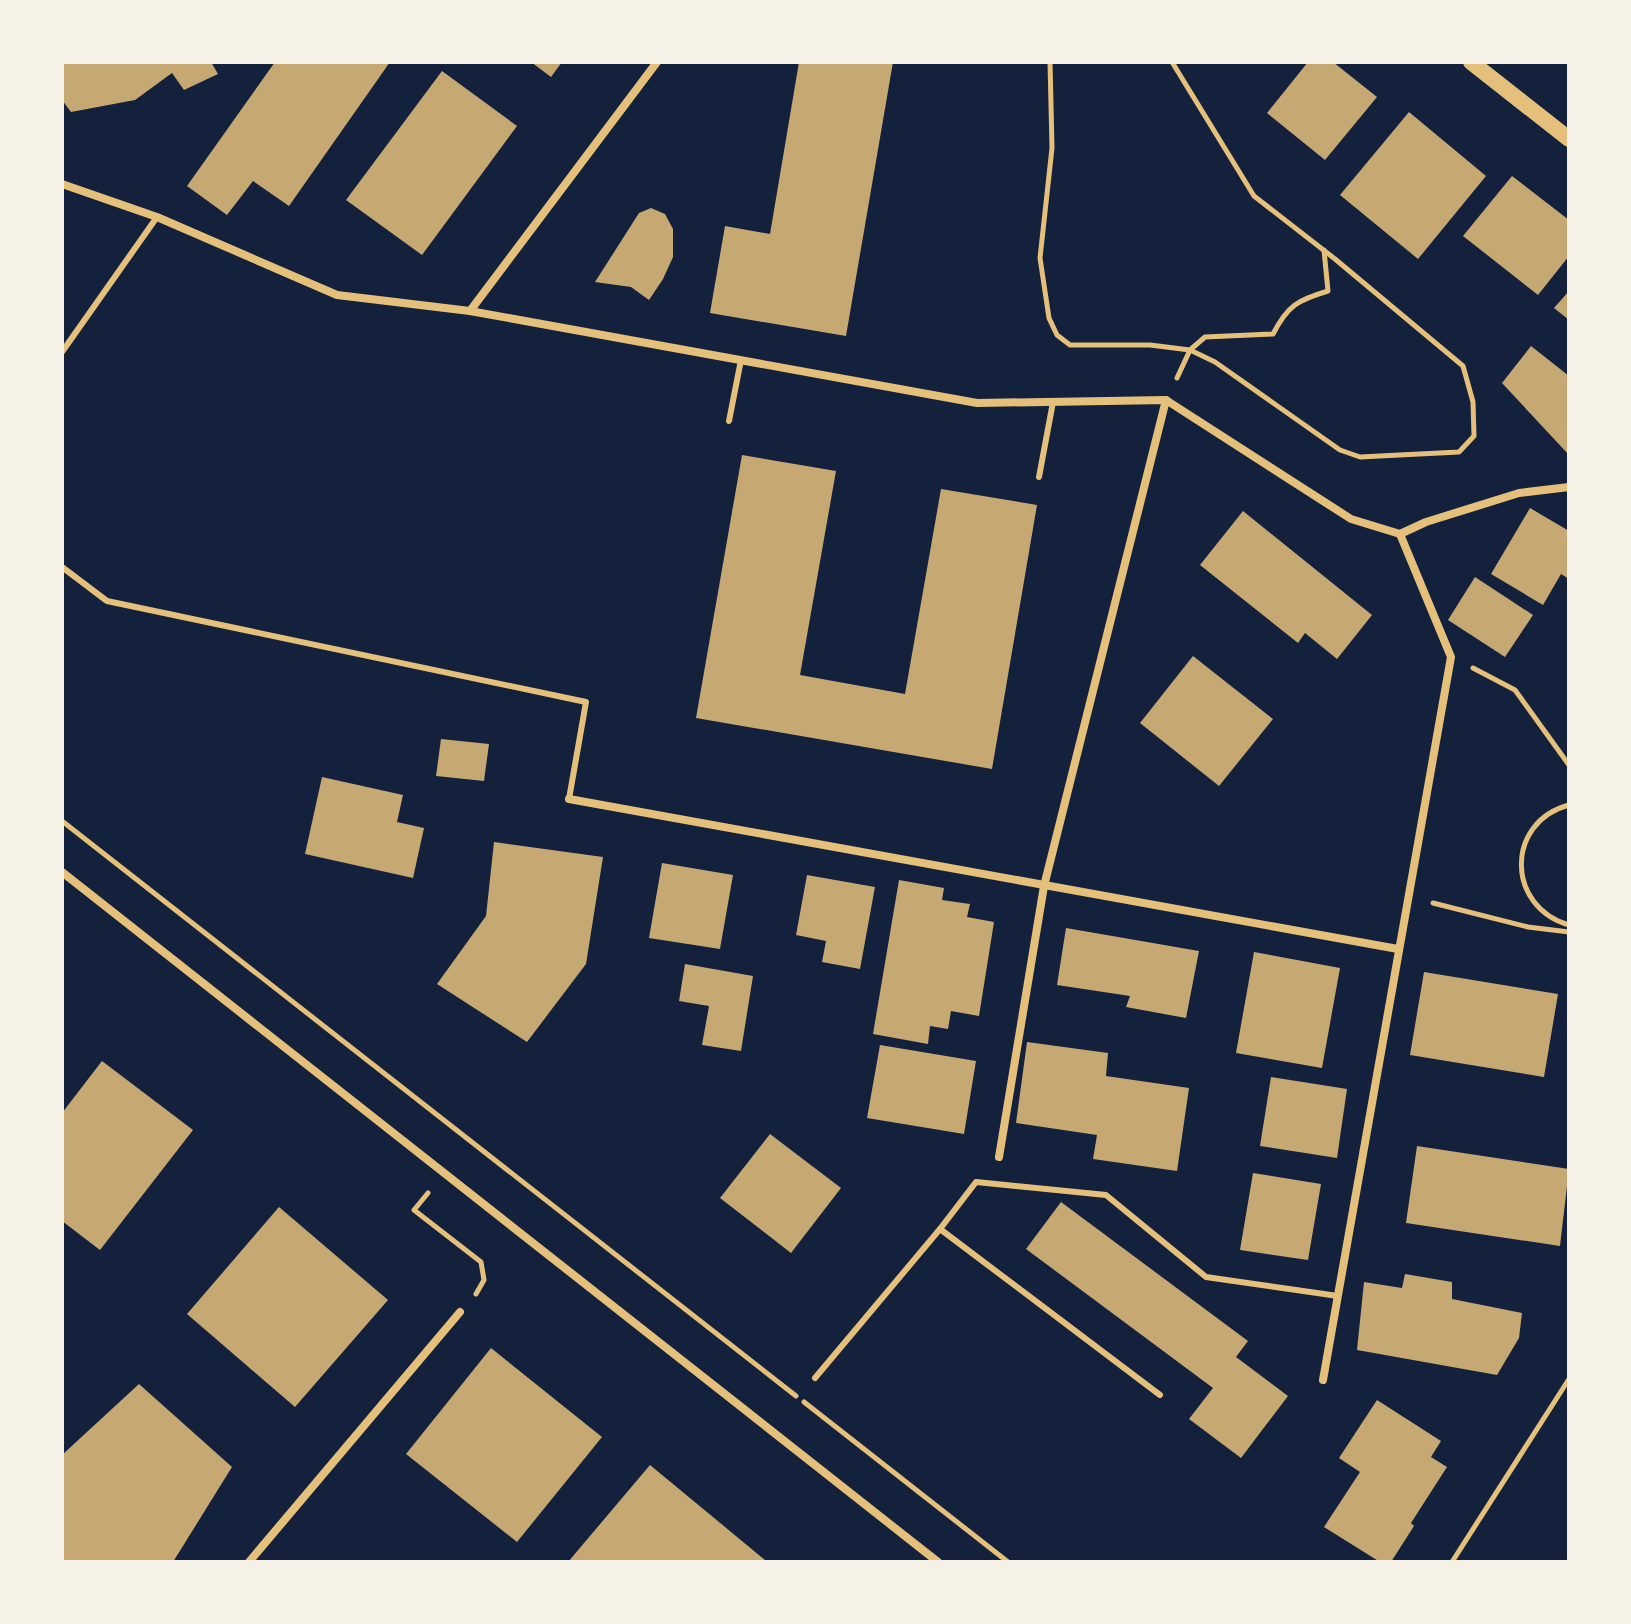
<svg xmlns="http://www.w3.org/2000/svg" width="1631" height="1624" font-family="'Work Sans',sans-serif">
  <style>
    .building { fill: #c6a872 }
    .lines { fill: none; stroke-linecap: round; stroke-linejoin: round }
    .path { stroke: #e5c07b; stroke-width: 5 }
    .service { stroke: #e5c07b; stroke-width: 6 }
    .minor { stroke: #e5c07b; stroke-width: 8 }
    .secondary { stroke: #e5c07b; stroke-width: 16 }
  </style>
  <rect width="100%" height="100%" fill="#14213d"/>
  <!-- building -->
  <g class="building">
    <path d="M62,62H211L218,74L184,90L172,73L135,100L71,112L62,100Z"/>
    <path d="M275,62H390L289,206L253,181L227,215L187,186Z"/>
    <path d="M531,62H562L551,77Z"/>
    <path d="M799,62H893L846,336L710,313L725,226L770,234Z"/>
    <path d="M1308,62H1333L1377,97L1325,160L1267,113Z"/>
    <path d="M442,71L517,126L422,255L346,200Z"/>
    <path d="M1409,112L1486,176L1418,259L1340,195Z"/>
    <path d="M1512,176L1569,220V256L1538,295L1463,236Z"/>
    <path d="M651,208L665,214L673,229V257L663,279L649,300L631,287L595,282L639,213Z"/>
    <path d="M1569,291V320L1554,308Z"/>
    <path d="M1531,346L1569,376V455L1502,383Z"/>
    <path d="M742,455L836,471L800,675L905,694L941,489L1037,505L992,769L696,718Z"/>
    <path d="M1530,508L1569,531V579L1561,574L1543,605L1491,574Z"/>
    <path d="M1243,511L1372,615L1337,659L1305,633L1298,643L1200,565Z"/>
    <path d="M1475,577L1533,615L1505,657L1448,620Z"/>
    <path d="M1193,656L1273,719L1219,786L1140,723Z"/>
    <path d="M441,739L489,744L484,781L436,776Z"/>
    <path d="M322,777L403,795L397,822L424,828L413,878L305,854Z"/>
    <path d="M494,842L603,857L586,964L527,1042L437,984L486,916Z"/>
    <path d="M662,863L733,875L720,949L649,938Z"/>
    <path d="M807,875L875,887L860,969L822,962L826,941L796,935Z"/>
    <path d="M899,880L944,888L942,900L970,904L967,917L994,922L979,1016L951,1011L948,1029L930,1026L928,1044L873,1034Z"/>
    <path d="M1066,928L1199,951L1186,1018L1126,1007L1130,996L1057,985Z"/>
    <path d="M1254,952L1340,968L1322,1068L1236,1053Z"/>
    <path d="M685,964L753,976L741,1051L702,1045L709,1006L679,1001Z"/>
    <path d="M1424,972L1558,994L1544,1077L1410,1055Z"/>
    <path d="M1027,1042L1108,1053L1106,1076L1189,1088L1177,1171L1093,1159L1097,1135L1016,1123Z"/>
    <path d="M880,1045L976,1061L964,1134L867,1118Z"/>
    <path d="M102,1061L193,1130L100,1250L62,1221V1113Z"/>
    <path d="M1271,1077L1347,1089L1337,1158L1260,1146Z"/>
    <path d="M770,1134L841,1188L791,1253L720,1198Z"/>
    <path d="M1417,1146L1569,1169L1560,1246L1406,1223Z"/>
    <path d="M1253,1173L1321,1184L1308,1260L1240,1250Z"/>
    <path d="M1061,1202L1248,1341L1236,1357L1288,1396L1241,1458L1189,1419L1213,1388L1026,1249Z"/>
    <path d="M279,1207L388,1300L295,1407L187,1314Z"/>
    <path d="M1405,1274L1452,1282V1299L1522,1313L1519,1338L1497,1375L1357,1350L1364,1282L1402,1288Z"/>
    <path d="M491,1348L602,1437L517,1542L406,1454Z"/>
    <path d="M139,1384L232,1467L173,1562H62V1455Z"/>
    <path d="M1377,1400L1441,1441L1431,1457L1447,1467L1411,1523L1414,1526L1391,1562H1380L1324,1527L1360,1472L1339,1458Z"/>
    <path d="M650,1465L765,1560L763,1562H568Z"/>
  </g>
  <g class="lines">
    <!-- path -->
    <g class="path">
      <path d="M1050,62L1052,148L1040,258L1049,318L1057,335L1070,345H1150L1190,350L1215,362L1340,450L1360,457L1459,452L1474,436L1473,402L1463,366L1335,259L1254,196L1172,62"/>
      <path d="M1177,378L1190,350L1205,337L1273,334C1288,305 1298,300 1328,291L1324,250"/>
      <path d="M1473,668L1515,690L1569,765"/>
      <path d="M1569,805C1505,822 1506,907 1569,925"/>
      <path d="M62,821L796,1396"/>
      <path d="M1433,903L1528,927L1569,932"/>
      <path d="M428,1193L414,1210L481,1262L484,1280L476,1294"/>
      <path d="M804,1402L1008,1562"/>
      <path d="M1452,1562L1569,1379"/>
    </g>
    <!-- service -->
    <g class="service">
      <path d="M62,352L157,217"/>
      <path d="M729,421L741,360"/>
      <path d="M1039,477L1053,402"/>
      <path d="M62,567L107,601L586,702L569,799"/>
      <path d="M940,1229L1160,1395"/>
      <path d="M815,1378L940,1229L976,1182L1106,1195L1206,1277L1338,1296"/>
    </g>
    <!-- minor -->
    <g class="minor">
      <path d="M62,184L157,217L337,295L470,311L977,403L1166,400L1351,519L1400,534"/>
      <path d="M470,311L657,62"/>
      <path d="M1400,534L1426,522L1519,493L1569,487"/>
      <path d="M569,799L1398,949"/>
      <path d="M62,872L938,1562"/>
      <path d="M999,1157L1044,886L1166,400"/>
      <path d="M1323,1380L1451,657L1400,534"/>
      <path d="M249,1562L460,1312"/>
    </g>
    <!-- secondary -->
    <path class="secondary" d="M1471,62L1569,139"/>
  </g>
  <!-- border -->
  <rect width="1631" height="1624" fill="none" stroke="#f6f1e7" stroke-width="128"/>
</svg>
